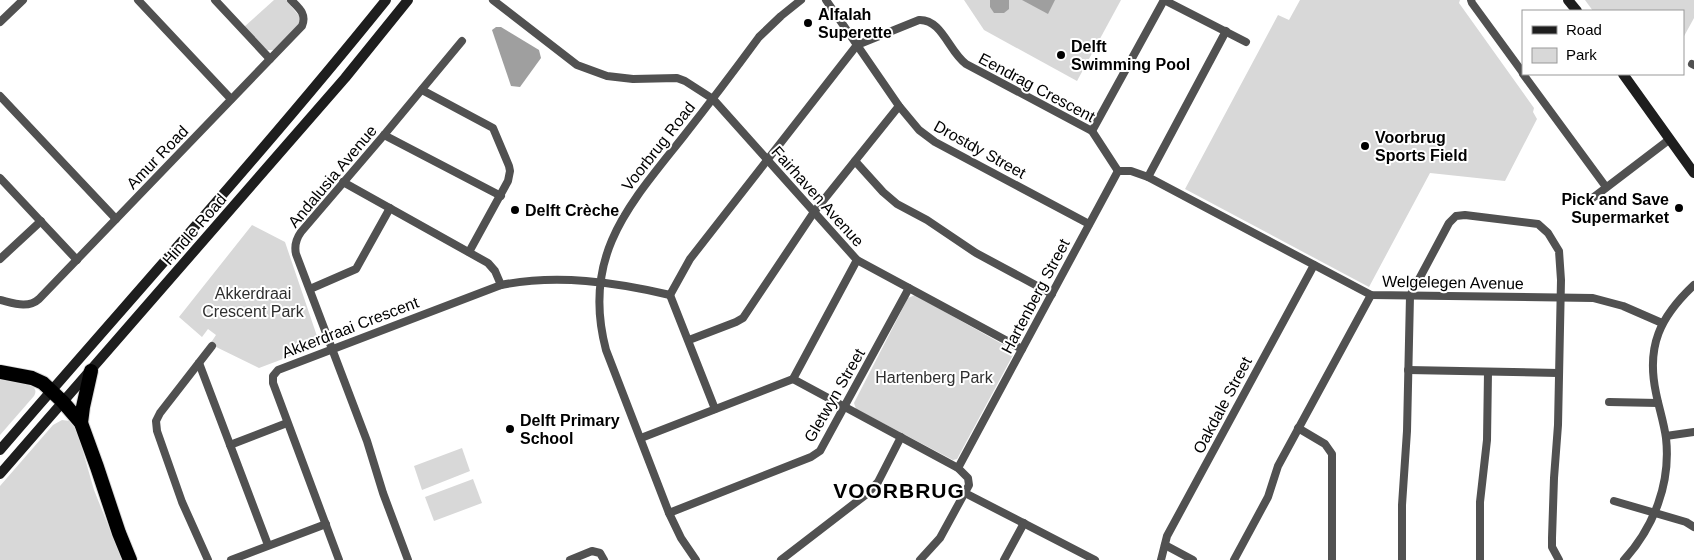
<svg xmlns="http://www.w3.org/2000/svg" width="1694" height="560" font-family="Arial,sans-serif">
  <style>
    .green { fill: #d8d8d8 }
    .water { fill: #9f9f9f }
    .lines { fill: none; stroke-linecap: round; stroke-linejoin: round }
    .highway-casing { stroke: #dbdbdb; stroke-width: 16 }
    .street { stroke: #515151; stroke-width: 8 }
    .secondary { stroke: #1e1e1e; stroke-width: 10 }
    .highway { stroke: #000; stroke-width: 14 }
    .poi-dot { fill: #000; stroke: #fff; stroke-width: 2 }
    .labels { text-anchor: middle; stroke-width: 4; stroke-linejoin: round; paint-order: stroke }
    .poi-label { font-size: 16px; font-weight: bold; fill: #000; stroke: #fff; text-anchor: start }
    .street-label { font-size: 16px; fill: #000; stroke: #fff }
    .park-label { font-size: 16px; fill: #2f2f2f; stroke: #fff }
    .district-label { font-size: 21px; font-weight: bold; letter-spacing: 1px; fill: #000; stroke: #fff }
  </style>
  <rect width="100%" height="100%" fill="#fff"/>
  <!-- green -->
  <g class="green">
    <path d="M274,0H286L300,17L299,24L274,50H267L244,27Z"/>
    <path d="M964,0H1121L1077,81L984,30Z"/>
    <path d="M1300,0H1460L1459,3L1534,108L1533,112L1537,119L1505,181L1430,173L1369,287L1185,189L1278,15L1289,20Z"/>
    <path d="M1585,0H1694V18L1683,38V11H1593Z"/>
    <path d="M252,225L285,242L320,345L259,368L210,344L216,335L208,329L202,337L179,317Z"/>
    <path d="M915,295L1011,349L1013,355L957,459L953,460L856,409L854,403L908,298Z"/>
    <path d="M0,379L30,385C35,387 37,391 34,396L0,435Z"/>
    <path d="M62,420L70,421L76,427L94,490L122,560H0V486L53,425Z"/>
    <path d="M462,448L470,471L422,490L414,466Z"/>
    <path d="M473,479L482,503L434,521L425,497Z"/>
  </g>
  <!-- water -->
  <g class="water">
    <path d="M990,0H1009V9L1004,13H994L990,7Z"/>
    <path d="M1022,0H1055L1048,14Z"/>
    <path d="M496,27H501L539,50L541,58L520,87L511,86L492,30Z"/>
  </g>
  <g class="lines">
    <defs>
      <g id="highway">
        <path d="M0,372L32,378L43,383L63,402L81,423L97,467L119,533L130,560"/>
        <path d="M81,423L83,407L91,371"/>
      </g>
    </defs>
    <!-- highway casing -->
    <use href="#highway" class="highway-casing"/>
    <!-- street -->
    <g class="street">
      <path d="M138,0L231,99"/>
      <path d="M215,0L270,59"/>
      <path d="M493,0L577,65L607,76L633,79L677,78L685,81L713,99L857,260L1022,349"/>
      <path d="M826,0L899,106L919,130L935,142L1089,224"/>
      <path d="M1164,0L1246,42"/>
      <path d="M1471,0L1472,3L1523,73"/>
      <path d="M0,22L23,0"/>
      <path d="M1692,64L1694,65"/>
      <path d="M1523,74L1606,187"/>
      <path d="M422,90L493,128L509,166L510,171L508,181L469,252"/>
      <path d="M0,96L116,219"/>
      <path d="M1092,131L1164,0"/>
      <path d="M384,135L501,196"/>
      <path d="M855,161L883,192L897,204L927,220L976,253L1052,294"/>
      <path d="M1118,171H1131L1148,177L1371,295L1593,298L1623,306L1662,323"/>
      <path d="M1148,177L1226,31"/>
      <path d="M0,178L77,260"/>
      <path d="M343,182L488,263L495,271L501,285"/>
      <path d="M1590,200L1670,139"/>
      <path d="M0,259L41,221"/>
      <path d="M310,289L356,269L390,208"/>
      <path d="M670,295L690,259L857,45L919,20C942,19 949,52 966,64L1092,131L1118,171"/>
      <path d="M670,295L715,409"/>
      <path d="M0,300C13,303 28,309 39,299L302,26C307,14 299,8 291,0"/>
      <path d="M689,340L736,322L743,318L814,212L899,106"/>
      <path d="M199,363L268,545"/>
      <path d="M1408,370L1558,373"/>
      <path d="M793,379L958,468L968,478L969,485L940,538L920,560"/>
      <path d="M1609,402L1658,403"/>
      <path d="M1298,428L1325,444L1332,454V560"/>
      <path d="M1666,436L1694,432"/>
      <path d="M641,438L793,379L857,260"/>
      <path d="M230,445L287,423"/>
      <path d="M958,468L1118,171"/>
      <path d="M965,493L1095,560"/>
      <path d="M1614,501L1686,522L1694,527"/>
      <path d="M669,513L811,457L820,451L909,288"/>
      <path d="M1165,545L1193,560"/>
      <path d="M208,560L182,502L157,431L156,421L160,413L212,346"/>
      <path d="M231,560L326,524"/>
      <path d="M339,560L273,383V376L278,370L501,285C557,274 615,282 670,295"/>
      <path d="M408,560L383,493L367,441L296,254C294,245 296,239 301,232L384,135L462,41"/>
      <path d="M570,560L592,551L600,553L604,560"/>
      <path d="M696,560L681,538L669,513L606,350C581,256 629,205 683,137C709,104 734,71 759,37L781,16L801,0"/>
      <path d="M781,560L868,493L878,482L901,437"/>
      <path d="M1004,560L1024,523"/>
      <path d="M1161,560L1167,536L1314,265"/>
      <path d="M1234,560L1268,497L1278,466L1371,295"/>
      <path d="M1402,560V505L1407,431L1410,296L1449,223L1456,216L1465,215L1538,224L1548,233L1559,251L1561,280L1558,425L1554,478L1552,538V547L1559,560"/>
      <path d="M1480,560V502L1487,440L1488,372"/>
      <path d="M1624,560C1654,527 1671,483 1666,438C1664,423 1659,408 1656,393C1646,346 1660,317 1694,285"/>
    </g>
    <!-- secondary -->
    <g class="secondary">
      <path d="M1568,0L1577,11"/>
      <path d="M1623,74L1694,173"/>
      <path d="M0,450C129,300 262,154 386,0"/>
      <path d="M0,474L345,78L408,0"/>
    </g>
    <!-- highway -->
    <use href="#highway" class="highway"/>
  </g>
  <!-- markers -->
  <g class="poi-dot">
    <circle cx="808" cy="23" r="5"/>
    <circle cx="1061" cy="55" r="5"/>
    <circle cx="1365" cy="146" r="5"/>
    <circle cx="1679" cy="208" r="5"/>
    <circle cx="515" cy="210" r="5"/>
    <circle cx="510" cy="429" r="5"/>
  </g>
  <g class="labels">
    <!-- poi labels -->
    <g class="poi-label">
      <text x="818" y="20">Alfalah<tspan x="818" dy="18">Superette</tspan></text>
      <text x="1071" y="52">Delft<tspan x="1071" dy="18">Swimming Pool</tspan></text>
      <text x="1375" y="143">Voorbrug<tspan x="1375" dy="18">Sports Field</tspan></text>
      <text x="1669" y="205" text-anchor="end">Pick and Save<tspan x="1669" dy="18">Supermarket</tspan></text>
      <text x="525" y="216">Delft Crèche</text>
      <text x="520" y="426">Delft Primary<tspan x="520" dy="18">School</tspan></text>
    </g>
    <!-- street labels -->
    <g class="street-label">
      <text transform="translate(1037 87) rotate(28)" y="6">Eendrag Crescent</text>
      <text transform="translate(658 146) rotate(-52)" y="6">Voorbrug Road</text>
      <text transform="translate(980 149) rotate(29)" y="6">Drostdy Street</text>
      <text transform="translate(157 157) rotate(-46)" y="6">Amur Road</text>
      <text transform="translate(332 176) rotate(-50)" y="6">Andalusia Avenue</text>
      <text transform="translate(818 196) rotate(48)" y="6">Fairhaven Avenue</text>
      <text transform="translate(194 229) rotate(-49)" y="6">Hindle Road</text>
      <text transform="translate(1453 282) rotate(1)" y="6">Welgelegen Avenue</text>
      <text transform="translate(1035 296) rotate(-62)" y="6">Hartenberg Street</text>
      <text transform="translate(350 327) rotate(-21)" y="6">Akkerdraai Crescent</text>
      <text transform="translate(834 395) rotate(-60)" y="6">Gletwyn Street</text>
      <text transform="translate(1222 405) rotate(-62)" y="6">Oakdale Street</text>
    </g>
    <!-- park labels -->
    <g class="park-label">
      <text x="253" y="299">Akkerdraai<tspan x="253" dy="18">Crescent Park</tspan></text>
      <text x="934" y="383">Hartenberg Park</text>
    </g>
    <!-- district labels -->
    <g class="district-label">
      <text x="899" y="498">VOORBRUG</text>
    </g>
  </g>
  <!-- legend -->
  <rect x="1522" y="10" width="162" height="65" fill="#ffffff" stroke="#999999"/>
  <rect x="1532" y="26" width="25" height="8" fill="#1e1e1e" stroke="#999999"/>
  <text x="1566" y="35" font-size="15" fill="#000000">Road</text>
  <rect x="1532" y="48" width="25" height="15" fill="#d8d8d8" stroke="#999999"/>
  <text x="1566" y="60" font-size="15" fill="#000000">Park</text>
</svg>
